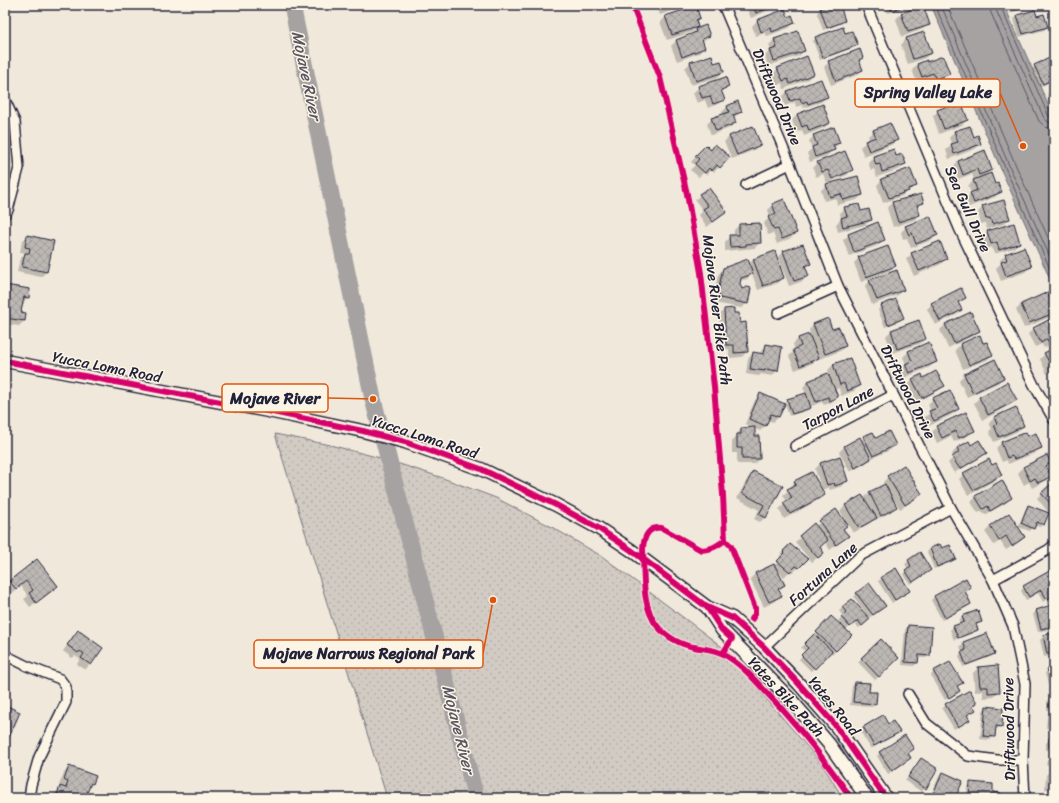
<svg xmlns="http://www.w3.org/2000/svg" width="1059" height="803" font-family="Sriracha,sans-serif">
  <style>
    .green { fill: url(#green-dots); stroke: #7a767f }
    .water { fill: #a6a2a2; stroke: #716f79 }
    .shadow { fill: #0003 }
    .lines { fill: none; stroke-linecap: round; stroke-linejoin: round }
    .shore { stroke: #575564; stroke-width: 1 }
    .river { stroke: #a6a2a2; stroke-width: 17 }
    .building { fill: url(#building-cross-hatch); stroke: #22223b }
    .street-casing { stroke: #22223b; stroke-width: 12 }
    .secondary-casing { stroke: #22223b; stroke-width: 15 }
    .street { stroke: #fcf5e5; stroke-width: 9 }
    .secondary { stroke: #fcf5e5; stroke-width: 12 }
    .cycleway-casing { stroke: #fcf5e5; stroke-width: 8 }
    .cycleway { stroke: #d6006c; stroke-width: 6 }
    .labels { text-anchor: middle; stroke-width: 3; stroke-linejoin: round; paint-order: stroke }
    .street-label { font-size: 15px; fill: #22223b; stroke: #fcf5e5 }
    .water-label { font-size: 16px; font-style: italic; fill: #575564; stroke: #fcf5e5 }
    .leader { fill: none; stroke: #de560e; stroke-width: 1.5 }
    .callout-dot { fill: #de560e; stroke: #fcf5e5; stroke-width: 1.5 }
    .callout { fill: #fcf5e5; stroke: #de560e; stroke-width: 1.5 }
    .callout-label { font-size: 16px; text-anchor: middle; font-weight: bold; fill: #22223b }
  </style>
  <defs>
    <pattern id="green-dots" width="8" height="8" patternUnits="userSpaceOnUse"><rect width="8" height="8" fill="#d1cbc3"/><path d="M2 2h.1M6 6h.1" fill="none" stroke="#b3aea8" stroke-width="1.8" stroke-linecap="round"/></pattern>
    <pattern id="building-cross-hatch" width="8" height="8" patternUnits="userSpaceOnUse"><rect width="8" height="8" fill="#bcb7b3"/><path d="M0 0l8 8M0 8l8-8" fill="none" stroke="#a19d9b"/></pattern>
  </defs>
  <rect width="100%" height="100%" fill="#efe8db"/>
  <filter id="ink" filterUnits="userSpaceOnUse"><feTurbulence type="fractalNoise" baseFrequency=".025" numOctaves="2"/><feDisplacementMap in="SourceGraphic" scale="8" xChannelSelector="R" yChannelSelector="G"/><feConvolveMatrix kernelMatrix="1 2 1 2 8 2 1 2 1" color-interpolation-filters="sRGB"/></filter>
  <g filter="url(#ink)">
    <!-- green -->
    <path class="green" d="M275,434L330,445L384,459L440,477L496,498L550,526L603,557L717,643L740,662L746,675L822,764L843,798H387Z"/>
    <!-- water -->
    <path class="water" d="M931,5H1004L1054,118V288L1003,174Z"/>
    <!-- shadow -->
    <g class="shadow">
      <path d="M658,5H687L660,15L657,6Z"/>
      <path d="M746,5H781L751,18Z"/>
      <path d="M832,5H839L844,20L841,24L823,30L817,13L820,9Z"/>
      <path d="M885,5H915L888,13Z"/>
      <path d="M1008,5H1034L1010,13Z"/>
      <path d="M922,6L929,24L923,29L902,37L896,19L901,14Z"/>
      <path d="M1017,16L1036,17L1047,27L1044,30L1019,37L1014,19Z"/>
      <path d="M666,17L699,18L696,21L697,26L692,31L706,26L709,36L702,42L704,48L699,53L677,61L671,46L676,41L690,36L695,31L667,40L660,22Z"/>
      <path d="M787,18L794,23L789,28L767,36L765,33L756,36L752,26L758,20Z"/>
      <path d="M798,32L804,51L799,56L768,66L765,56L771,50L769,45L774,40Z"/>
      <path d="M924,33L931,52L925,58L908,64L901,45L906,39Z"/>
      <path d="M844,35L856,45L853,48L820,60L813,41L816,38Z"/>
      <path d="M711,56L713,64L723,72L718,77L691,85L685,68L690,63Z"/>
      <path d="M1054,57V80L1040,87L1032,69L1035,66Z"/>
      <path d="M862,58L859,61L862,70L857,75L831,85L824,67L829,62Z"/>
      <path d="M926,61L927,64L948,73L943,78L930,83L928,77L917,82L912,70L917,65Z"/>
      <path d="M778,69L813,73L808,79L784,89L782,83L777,86L772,74Z"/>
      <path d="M728,86L721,92L723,99L718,104L708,108L705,100L697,103L693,93L699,87Z"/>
      <path d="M1054,89V109L1047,94Z"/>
      <path d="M787,92L827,97L821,102L803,108L802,105L796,107L795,102L785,106L782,97Z"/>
      <path d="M738,103L741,112L733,118L735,123L730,128L711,135L707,124L712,119L723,115L722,112L727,107Z"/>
      <path d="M822,105L829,123L824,128L804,136L802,130L796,132L792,120L797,115Z"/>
      <path d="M938,111L967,120L962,125L939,134L933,116Z"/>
      <path d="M874,131L896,140L891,145L864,156L860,147L866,142L870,140L868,136Z"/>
      <path d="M954,132L973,138L980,144L975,149L949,159L946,150L952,145L949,138Z"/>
      <path d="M814,136L839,143L828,155L810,162L807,153L812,149L809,141Z"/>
      <path d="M729,137L759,145L754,150L732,159L724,142Z"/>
      <path d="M710,151L719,167L714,172L711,170L706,175L703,173L699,177L690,170L695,165L691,162L700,152Z"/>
      <path d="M873,157H896L905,164L900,169L877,177L874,169L871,170L868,162Z"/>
      <path d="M958,161L991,170L985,176L1001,192L995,197L969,207L966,199L971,193L968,186L974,180L972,174L958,179L953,167Z"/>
      <path d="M818,163L852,170L847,175L827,183L823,174L816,177L813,168Z"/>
      <path d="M882,180L915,185L902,196L883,203L877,185Z"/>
      <path d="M827,185L862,195L857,200L837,205L836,198L824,201L821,190Z"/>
      <path d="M700,195L726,212L707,227L699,215L703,211L695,200Z"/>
      <path d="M893,203H923L917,208L919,215L914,220L893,227L887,208Z"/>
      <path d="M773,205L796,233L791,238L777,244L773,233L768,235L764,223L770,217L768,210Z"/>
      <path d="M983,207L1009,218L1004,224L987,229L985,223L981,224L978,212Z"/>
      <path d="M845,208L860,212L871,220L865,225L838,232L836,224L841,219L840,213Z"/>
      <path d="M739,225L760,242L755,248L725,251V242L730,236H734V230Z"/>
      <path d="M906,227L937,235L932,240L911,248L907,238L903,239L901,232Z"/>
      <path d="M988,232L1019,242L1014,248L994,254L992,247L986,249L982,237Z"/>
      <path d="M849,235L884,239L879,245L849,256L843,240Z"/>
      <path d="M28,236L46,272L41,277L17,272L20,259L26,253L20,252L22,241Z"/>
      <path d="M784,252L809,264L805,268L808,276L803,281L789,286L778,257Z"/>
      <path d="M912,254L946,259L941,264L914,276L906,259Z"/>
      <path d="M1006,255L1031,266L1025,272L1001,281L996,268L1001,263L1000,260Z"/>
      <path d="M859,258L894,266L889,271L861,282L854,263Z"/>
      <path d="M753,260L783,278L778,283L758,290L752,274L747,279L739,281V284L747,303L742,308L714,303L713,298L718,275L723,269L749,264Z"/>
      <path d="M870,281L903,289L898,295L872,305L865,286Z"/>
      <path d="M5,286L28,297L23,303L20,313L24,321L19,326L5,324Z"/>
      <path d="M1047,294L1054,309V312L1050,317L1024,328L1016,310L1021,305Z"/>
      <path d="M964,298L958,303L961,309L956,315L935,325L927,309L932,304Z"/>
      <path d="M896,300L903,318L900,321L885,327L878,310L881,306Z"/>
      <path d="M724,310L733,314L739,324L747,351L742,357L729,358V349L722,350L719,315Z"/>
      <path d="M970,313L979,331L973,336L948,348L940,330L945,325Z"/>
      <path d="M1054,318V343L1044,348L1042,344L1035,347L1028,334L1033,329Z"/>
      <path d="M814,324L831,331L845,346L840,351L820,359L819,357L813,363L795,370L789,356L795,350L793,344L798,339L810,334L809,330Z"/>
      <path d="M891,331L925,339L919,344L892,353L886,336Z"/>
      <path d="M928,344L935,362L930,367L904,378L900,370L906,364L903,357L908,352Z"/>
      <path d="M766,345L781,348L777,371L772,376L761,374L759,376L746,374L748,359L753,353L760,354L761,351Z"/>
      <path d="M960,345L992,354L987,360L963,369L955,350Z"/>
      <path d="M1054,349V370L1047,374L1040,359L1045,354Z"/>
      <path d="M995,360L1003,378L998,383L967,397L959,380L964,375Z"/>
      <path d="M833,365L859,386L854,391L841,396L839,388L834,390L837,397L832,402L824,405L822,402L809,407L806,411L789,416L785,403L788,400L806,394L803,387L808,382L827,374L829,379L831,378L828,370Z"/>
      <path d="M913,380L943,386L938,391L917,402L908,385Z"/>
      <path d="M1007,384L1016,400L1010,405L983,420L974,403L979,398Z"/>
      <path d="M760,394L779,417L773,422L768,420L765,426L760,431L754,428V437L759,459L754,464H737V453H732V441L741,429L754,428L745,424L755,400Z"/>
      <path d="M933,399L958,409L953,414L929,426L924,418L931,412L928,404Z"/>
      <path d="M994,418L1023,426L1018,431L994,442L989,431L992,429L989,423Z"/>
      <path d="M937,427L973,430L968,436L954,442L951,436L937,443L932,432Z"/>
      <path d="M1026,433L1028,437L1041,448L1035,453L1008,464L1007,460L1002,462L996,448L1001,443Z"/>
      <path d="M864,437L895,445L890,450L870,459L865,464L850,472L839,452L844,447L861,441Z"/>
      <path d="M968,442L971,446L986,452L980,458L954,473L948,463L954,457L952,454L957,448Z"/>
      <path d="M1046,456L1050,463L1046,468L1050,476L1045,481L1032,488L1029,482L1024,485L1018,473L1023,468Z"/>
      <path d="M820,464L847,481L842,486L830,490L829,487L822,490L815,469Z"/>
      <path d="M992,466L1001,474L996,480L968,495L959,479L964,474Z"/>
      <path d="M754,473L782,487L765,517L760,522L754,519L759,510L737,498L748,478Z"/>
      <path d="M888,477L921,493L916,499L900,509L895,501L894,502L896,507L891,512L875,520V518L870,523L853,533L840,511L845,506L862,496L864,498L869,493L884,485L883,482Z"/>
      <path d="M795,482L824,495L818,500L784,519L779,509L787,502L783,495L790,489V487Z"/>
      <path d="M1054,482V515L1052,517L1037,498Z"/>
      <path d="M976,497L1011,498L1006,503L985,515L982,511L978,513L971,502Z"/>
      <path d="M1028,506L1043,524L1040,527L1034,525L1030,531L1018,527L1025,510Z"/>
      <path d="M836,510L847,525L843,530L847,536L830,550L825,542L819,548L823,553L812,562L795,542Z"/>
      <path d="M1009,515L1024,537L1019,542L1006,550L1000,541L994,545L985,532L990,527Z"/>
      <path d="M930,549L941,550L955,559L952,562L934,569L927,552Z"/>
      <path d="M785,550L806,559L793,573L791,570L784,577L776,570L784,585L778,591L780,596L775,601L764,607L750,579L755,574L773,565L774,566L781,558L779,557Z"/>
      <path d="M920,554L930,570L910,584L903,574L908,569L905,564Z"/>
      <path d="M37,561L56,586L30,607L24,599L28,596L21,586L10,594L5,586Z"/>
      <path d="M895,569L909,591L892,603L878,581Z"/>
      <path d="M1053,571L1054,595L1043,602L1038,593L1026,600L1021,591L1024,587Z"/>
      <path d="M966,580L970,588L964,592L970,603L967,607L942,620L931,600L934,597Z"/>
      <path d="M857,594L882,609L869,618L854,597Z"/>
      <path d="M851,600L865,623L859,628L854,623L845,631L850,635L833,654L830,652L811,671L799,659L806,652L801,648L831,617L840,625L841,624L838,621L843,616L839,611Z"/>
      <path d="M1054,606V628L1038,632L1033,614L1036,610Z"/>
      <path d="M977,611L981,621L975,626L977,629L973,633L954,640L950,630L954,626L960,624L959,620L962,617Z"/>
      <path d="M908,626L929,655L926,658H918L917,663L914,666L902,665L905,630Z"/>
      <path d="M78,631L90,664L85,670L77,664L80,659L75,656L72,658L63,651Z"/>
      <path d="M1054,634V655L1044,657L1040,640L1044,636Z"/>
      <path d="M881,640L898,658L875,680L858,662Z"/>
      <path d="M964,643L994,654L990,657L963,667L959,656L962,652L960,646Z"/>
      <path d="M1054,666V683L1048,685L1045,673Z"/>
      <path d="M978,668L999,691L994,697L983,698V691L975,692L973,673Z"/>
      <path d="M934,672L961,683L957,687L959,691L945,700L931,675Z"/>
      <path d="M855,683L868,692L875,704L872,707L850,705L852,686Z"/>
      <path d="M970,692L976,703L973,707L974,710L966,716L968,720L965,723L954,729L942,709L946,705Z"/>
      <path d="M1050,698H1054V710H1047V701Z"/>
      <path d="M986,707L1001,726L997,729H995L994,736L990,740L980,739L983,711Z"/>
      <path d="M1050,713H1054V735H1053V729L1046,728L1047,716Z"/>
      <path d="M887,725L899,732L895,735L871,749L860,731L863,727Z"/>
      <path d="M1050,739L1054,740V750H1046V743Z"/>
      <path d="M913,749L907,754L910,758L888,774L877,756L880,753Z"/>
      <path d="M1050,757H1054V765H1046L1047,760Z"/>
      <path d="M921,759L937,770L922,792L905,781Z"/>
      <path d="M69,767L94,776L92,783L88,787L84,798H54L55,793L62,786L59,785L64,773Z"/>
      <path d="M1051,770H1054V796H1053V790L1045,789L1046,775Z"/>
      <path d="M943,773L954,798H930L939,776Z"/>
      <path d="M971,784L992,793L1000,798H967V787Z"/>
    </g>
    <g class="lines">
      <!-- shore -->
      <g class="shore">
        <path d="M935,5L1007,172L1054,278"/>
        <path d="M941,5L1011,170L1054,266"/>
        <path d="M947,5L1017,168L1054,251"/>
        <path d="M989,5L991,13L1039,121L1045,127L1054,129"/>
        <path d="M995,5L996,10L1044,118L1048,122L1054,123"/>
        <path d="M1000,5L1048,115L1051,118H1054"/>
      </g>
      <!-- river -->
      <path class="river" d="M292,5L373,399L476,798"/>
    </g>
    <!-- building -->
    <g class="building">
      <path d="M663,5H680L665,10Z"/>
      <path d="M753,5H777L756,13Z"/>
      <path d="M829,5H840L845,21L827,28L820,8Z"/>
      <path d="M889,5H909L891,10Z"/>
      <path d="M923,5L930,25L908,32L901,13Z"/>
      <path d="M1012,5H1030L1014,10Z"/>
      <path d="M696,6L700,18L696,20L698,27L672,35L665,16Z"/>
      <path d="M785,9L788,17L792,15L795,23L772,32L771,28L761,32L757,20Z"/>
      <path d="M1035,10L1037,16L1044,14L1048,27L1023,34L1017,15Z"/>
      <path d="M706,25L710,36L702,39L705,48L682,57L676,40L696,32L695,29Z"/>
      <path d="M843,27L845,33L852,31L858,45L823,58L815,37Z"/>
      <path d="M798,31L805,51L774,61L770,50L777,48L774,39Z"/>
      <path d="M924,32L932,53L913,59L906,38Z"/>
      <path d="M860,49L863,58L859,60L863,70L836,81L828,61Z"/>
      <path d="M712,55L714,63L721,61L724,72L696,81L690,62Z"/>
      <path d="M807,56L814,74L790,84L788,79L783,81L777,68Z"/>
      <path d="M943,56L950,74L936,79L933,73L922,77L917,64L927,60V62Z"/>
      <path d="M1054,56V79L1043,84L1034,65Z"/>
      <path d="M726,77L729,87L721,90L725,100L713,104L710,96L702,98L698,86Z"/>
      <path d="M821,79L828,97L808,104L807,101L802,103L800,98L790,101L787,91Z"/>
      <path d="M1054,88V99L1050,90Z"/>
      <path d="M738,101L742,112L733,115L736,123L716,131L711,118L729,112L727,106Z"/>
      <path d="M961,101L968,120L944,129L937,110Z"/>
      <path d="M823,104L830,123L809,131L807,125L802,127L797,114Z"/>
      <path d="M890,123L898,140L869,151L865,141L876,137L873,130Z"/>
      <path d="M753,126L761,145L737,155L729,136Z"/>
      <path d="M970,126L974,137L978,135L981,144L954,154L951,144L958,142L954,131Z"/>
      <path d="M834,127L840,143L833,145L835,150L815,157L812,147L817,145L813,135Z"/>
      <path d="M715,144L730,157L720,168L717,165L712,171L709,168L705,173L695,164L699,159L695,156L706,145L711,150Z"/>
      <path d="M894,149L896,156L902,154L906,164L882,172L880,164L876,165L873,156Z"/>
      <path d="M985,150L992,170L979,175L977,169L963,175L958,161Z"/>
      <path d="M845,151L853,170L832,179L828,170L822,172L817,162Z"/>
      <path d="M910,168L917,186L908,189L909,191L889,198L881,179Z"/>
      <path d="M991,173L995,184L998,183L1002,192L974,203L970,193L977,190L973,180Z"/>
      <path d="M858,176L863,195L843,200L841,194L830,197L826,184Z"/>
      <path d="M709,188L727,212L713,222L703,209L708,206L699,194Z"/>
      <path d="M921,194L924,203L917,205L920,215L898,222L892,202Z"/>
      <path d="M784,199L797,233L782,239L778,229L774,230L768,217L776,214L772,204Z"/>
      <path d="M1004,200L1010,219L992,224L990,218L986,219L982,206Z"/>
      <path d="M859,204L861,211L869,209L872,220L843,227L841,218L847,216L844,207Z"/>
      <path d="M930,216L938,235L916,244L912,233L909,235L905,226Z"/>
      <path d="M878,222L885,240L854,252L848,234Z"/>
      <path d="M760,223L761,243L746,244V246L730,247L729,235H739V224Z"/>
      <path d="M1014,223L1020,243L999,250L997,242L991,244L987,231Z"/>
      <path d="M27,235L54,241L47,272L22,267L25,253H29L30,248L25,247Z"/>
      <path d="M940,241L947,259L919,271L911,253Z"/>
      <path d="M803,244L811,264L805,266L809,276L794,281L783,251Z"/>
      <path d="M888,246L896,266L866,277L858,257Z"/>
      <path d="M1024,247L1032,267L1006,276L1001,262L1007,260L1005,254Z"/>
      <path d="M775,251L784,278L763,286L753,259Z"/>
      <path d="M748,259L753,274L741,278L740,284L742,289L747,287L751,288L748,304L720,298L718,292L723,268Z"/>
      <path d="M897,270L904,290L877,300L869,280Z"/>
      <path d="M5,285L30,289L29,298L24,297L21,312L26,313L25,321L5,318Z"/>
      <path d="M961,288L966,298L958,302L962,310L940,321L931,303Z"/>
      <path d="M1048,292L1054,307V313L1029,323L1021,304Z"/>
      <path d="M896,299L904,318L888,325L881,305Z"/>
      <path d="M734,308V313H739L740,323L746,322L748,352L734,353V345H726L724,309Z"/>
      <path d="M971,312L980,331L954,343L945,324Z"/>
      <path d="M1054,317V342L1050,344L1047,339L1041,343L1033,328Z"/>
      <path d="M828,318L832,329L839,327L846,346L825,354L813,324Z"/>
      <path d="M919,320L926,339L897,349L891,330Z"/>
      <path d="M809,334L819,358L800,366L793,350L801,346L798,338Z"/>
      <path d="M980,335L983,343L987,342L993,355L969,365L960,344Z"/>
      <path d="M929,342L937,362L909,373L905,364L912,361L908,351Z"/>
      <path d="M766,344L782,347L778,371L765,369V371L750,369L753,352L764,354Z"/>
      <path d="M1054,348V368L1053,369L1044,353Z"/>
      <path d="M850,358L860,386L847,391L844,383L840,385L833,364Z"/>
      <path d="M995,359L1004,378L973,393L964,374Z"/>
      <path d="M936,371L945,386L922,398L912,379L922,374L923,378Z"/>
      <path d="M828,373L838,397L829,401L828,397L816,402L808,381Z"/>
      <path d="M1007,382L1017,400L988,415L979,397Z"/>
      <path d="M950,390L959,409L934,421L929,411L937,408L932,398Z"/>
      <path d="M760,393L785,404L779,417L771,414L766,426L749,419Z"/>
      <path d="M806,393L811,408L792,414L787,399Z"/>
      <path d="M1016,407L1024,426L999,437L994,425L997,424L994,417Z"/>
      <path d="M966,412L975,431L959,438L956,431L942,438L936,426Z"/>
      <path d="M755,427V436H759L760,459H742V448H737V434H741V428Z"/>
      <path d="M889,431L896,445L873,456L863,436L873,432L876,438Z"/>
      <path d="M1026,432L1028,436L1036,433L1042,448L1014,459L1012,456L1007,458L1001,442Z"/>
      <path d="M860,437L871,459L855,468L844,446Z"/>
      <path d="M979,440L987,453L960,469L952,457L959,452L957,448L969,441L971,445Z"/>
      <path d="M1047,455L1051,463L1046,466L1052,476L1038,483L1035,478L1030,481L1023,467Z"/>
      <path d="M840,456L848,481L835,486L834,483L827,485L820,463Z"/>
      <path d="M989,459L992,465L996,463L1002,475L973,490L963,473Z"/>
      <path d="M904,465L922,494L905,505L887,476Z"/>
      <path d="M753,471L783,486L766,518L759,514L764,505L742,493Z"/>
      <path d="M812,472L825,495L790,514L783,503L792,498L787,489L796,485L794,481Z"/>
      <path d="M1002,480L1012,498L990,511L988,506L983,509L975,496Z"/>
      <path d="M1054,481V509L1049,504L1050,503L1041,493Z"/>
      <path d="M885,484L897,507L881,516L869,492Z"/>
      <path d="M862,495L877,518L859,528L845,505Z"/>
      <path d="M1028,505L1049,513L1044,525L1037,522L1034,529L1021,523Z"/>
      <path d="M836,509L848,525L843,529L849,536L836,545L819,521Z"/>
      <path d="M1009,513L1025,537L1012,546L1006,536L999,541L990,526Z"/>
      <path d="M5,520L11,528L5,533Z"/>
      <path d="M814,523L828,540L820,547L824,553L818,558L799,536Z"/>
      <path d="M790,544L808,559L799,568L796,566L790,572L777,561L785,553L783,551Z"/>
      <path d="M940,544L942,548L950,545L956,559L937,567L930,548Z"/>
      <path d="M920,552L931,570L913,582L905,570L911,566L908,560Z"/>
      <path d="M37,559L58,586L36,603L29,593L33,590L26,581L16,589L9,581Z"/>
      <path d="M774,564L785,585L778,589L782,596L769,602L755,573Z"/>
      <path d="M896,568L910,591L895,600L881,577Z"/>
      <path d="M1053,569L1054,595L1047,599L1041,590L1029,597L1023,586Z"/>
      <path d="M966,578L971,588L965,591L971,604L945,618L934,596Z"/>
      <path d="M869,583L886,606L873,615L856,593Z"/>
      <path d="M852,599L870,619L862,626L858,620L850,627L841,617L846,612L842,607Z"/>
      <path d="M1054,604V626L1041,629L1036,610Z"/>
      <path d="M978,610L982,622L976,624L978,630L958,638L953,626L964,622L962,616Z"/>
      <path d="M831,616L852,635L836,651L816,632Z"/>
      <path d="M908,625L932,627L930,656L919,655L918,663L905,662Z"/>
      <path d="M78,630L103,648L91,665L81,658L84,654L80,651L78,653L67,645Z"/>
      <path d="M987,633L995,654L966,665L961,652L966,650L963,642Z"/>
      <path d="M1054,633V653L1047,654L1043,635Z"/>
      <path d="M814,634L832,651L815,669L801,655L808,648L804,644Z"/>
      <path d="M881,639L899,658L879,677L861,658Z"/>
      <path d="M950,662L963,683L957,686L960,691L949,698L933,671Z"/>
      <path d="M998,665L1000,692L988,693V687H980L978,667Z"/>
      <path d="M1054,667V681L1052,682L1047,669Z"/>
      <path d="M855,682L870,683L869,692H877L876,704L853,702Z"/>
      <path d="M970,690L977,703L973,706L976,710L967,715L970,720L958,727L945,704Z"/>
      <path d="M1050,697H1054V707H1049Z"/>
      <path d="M5,705L20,712L5,747Z"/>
      <path d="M986,706L1003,708L1002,727L996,726L995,737L983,736Z"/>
      <path d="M1050,712H1054V725H1049Z"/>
      <path d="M883,715L888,724L893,721L900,732L874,746L863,727Z"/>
      <path d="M905,735L914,749L908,753L911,758L892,771L879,752Z"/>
      <path d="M1049,738L1054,739V747H1049Z"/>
      <path d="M1050,756H1054V762H1049Z"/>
      <path d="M921,758L938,769L926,789L908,777Z"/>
      <path d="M69,766L96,776L93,784L91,783L85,798H56L60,786L66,788L68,782L64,780Z"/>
      <path d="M1051,769H1054V785H1050Z"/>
      <path d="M943,772L963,781L955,798H931Z"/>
      <path d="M970,782L993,784V792L1001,793V798H969Z"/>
    </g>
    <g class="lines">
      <defs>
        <g id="street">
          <path d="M723,5L790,164L838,286L951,508L993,580L1013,626L1025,684L1023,760L1025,798"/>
          <path d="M866,5L959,228L1034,385L1054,420"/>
          <path d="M5,100L15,122L19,168L8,210L5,214"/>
          <path d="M746,185L790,164"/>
          <path d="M778,313L838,286"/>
          <path d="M795,446L893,395"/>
          <path d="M993,580L1048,550L1054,545"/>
          <path d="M764,647L860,556L951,508"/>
          <path d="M5,655L27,666L60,679L66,687V702L39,757L31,785L29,798"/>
          <path d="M908,694L926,723L968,756L997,760H1023"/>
        </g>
        <g id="secondary">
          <path d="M5,361L268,411L363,431L405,442L481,469L556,505L598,528L631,550L707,607L732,618L764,647L799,684L836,726L886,798"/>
          <path d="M707,607L722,630L791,700L829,744L867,798"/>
        </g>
      </defs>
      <!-- street casing -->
      <use href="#street" class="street-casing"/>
      <!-- secondary casing -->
      <use href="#secondary" class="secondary-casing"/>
      <!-- street -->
      <use href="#street" class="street"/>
      <!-- secondary -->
      <use href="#secondary" class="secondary"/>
      <defs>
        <g id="cycleway">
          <path d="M632,5L660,77L687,194L701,273L714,387L723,495L725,540L731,546L755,608V614L752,619"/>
          <path d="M5,361L268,411L363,431L405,442L481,469L556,505L598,528L631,550L707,607L732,618L764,647L799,684L836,726L886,798"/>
          <path d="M725,540C717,546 711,550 701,550L662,528C649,526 644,536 643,548C644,573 641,607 658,627C667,637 681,645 694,647C704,649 714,649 723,654C740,663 753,678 766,692C798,725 825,760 851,798"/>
          <path d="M707,607L722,630L732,639L723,653"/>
        </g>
      </defs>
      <!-- cycleway casing -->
      <use href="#cycleway" class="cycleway-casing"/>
      <!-- cycleway -->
      <use href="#cycleway" class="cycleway"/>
    </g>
  </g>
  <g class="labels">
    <!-- street labels -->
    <g class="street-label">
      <text transform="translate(777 97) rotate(67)" y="5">Driftwood Drive</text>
      <text transform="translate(968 209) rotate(66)" y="5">Sea Gull Drive</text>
      <text transform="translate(717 310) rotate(83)" y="5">Mojave River Bike Path</text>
      <text transform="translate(107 367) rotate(11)" y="5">Yucca Loma Road</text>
      <text transform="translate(908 392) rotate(63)" y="5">Driftwood Drive</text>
      <text transform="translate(838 408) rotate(-28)" y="5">Tarpon Lane</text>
      <text transform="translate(425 437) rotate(18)" y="5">Yucca Loma Road</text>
      <text transform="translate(823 574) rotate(-42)" y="5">Fortuna Lane</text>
      <text transform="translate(786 697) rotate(47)" y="5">Yates Bike Path</text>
      <text transform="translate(834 706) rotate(51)" y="5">Yates Road</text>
      <text transform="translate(1009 729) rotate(-91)" y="5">Driftwood Drive</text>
    </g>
    <!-- water labels -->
    <g class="water-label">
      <text transform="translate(307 75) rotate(78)" y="6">Mojave River</text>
      <text transform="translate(459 729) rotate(76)" y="6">Mojave River</text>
    </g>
  </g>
  <!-- callouts -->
  <path class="leader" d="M1023 146L1000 93M373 399L328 398M493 600L483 654"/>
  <g class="callout-dot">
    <circle cx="1023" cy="146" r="4"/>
    <circle cx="373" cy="399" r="4"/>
    <circle cx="493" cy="600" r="4"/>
  </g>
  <g class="callout">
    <rect x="855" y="79" width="145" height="28" rx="4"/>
    <rect x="222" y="384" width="106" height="28" rx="4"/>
    <rect x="254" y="640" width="229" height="28" rx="4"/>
  </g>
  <g class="callout-label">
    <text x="928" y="98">Spring Valley Lake</text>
    <text x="275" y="404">Mojave River</text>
    <text x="369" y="659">Mojave Narrows Regional Park</text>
  </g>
  <!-- margin -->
  <rect width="1059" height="803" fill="none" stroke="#fcf5e5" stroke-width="20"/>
  <rect x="10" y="10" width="1039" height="783" fill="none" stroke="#22223b" stroke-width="1.5" filter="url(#ink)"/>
</svg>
